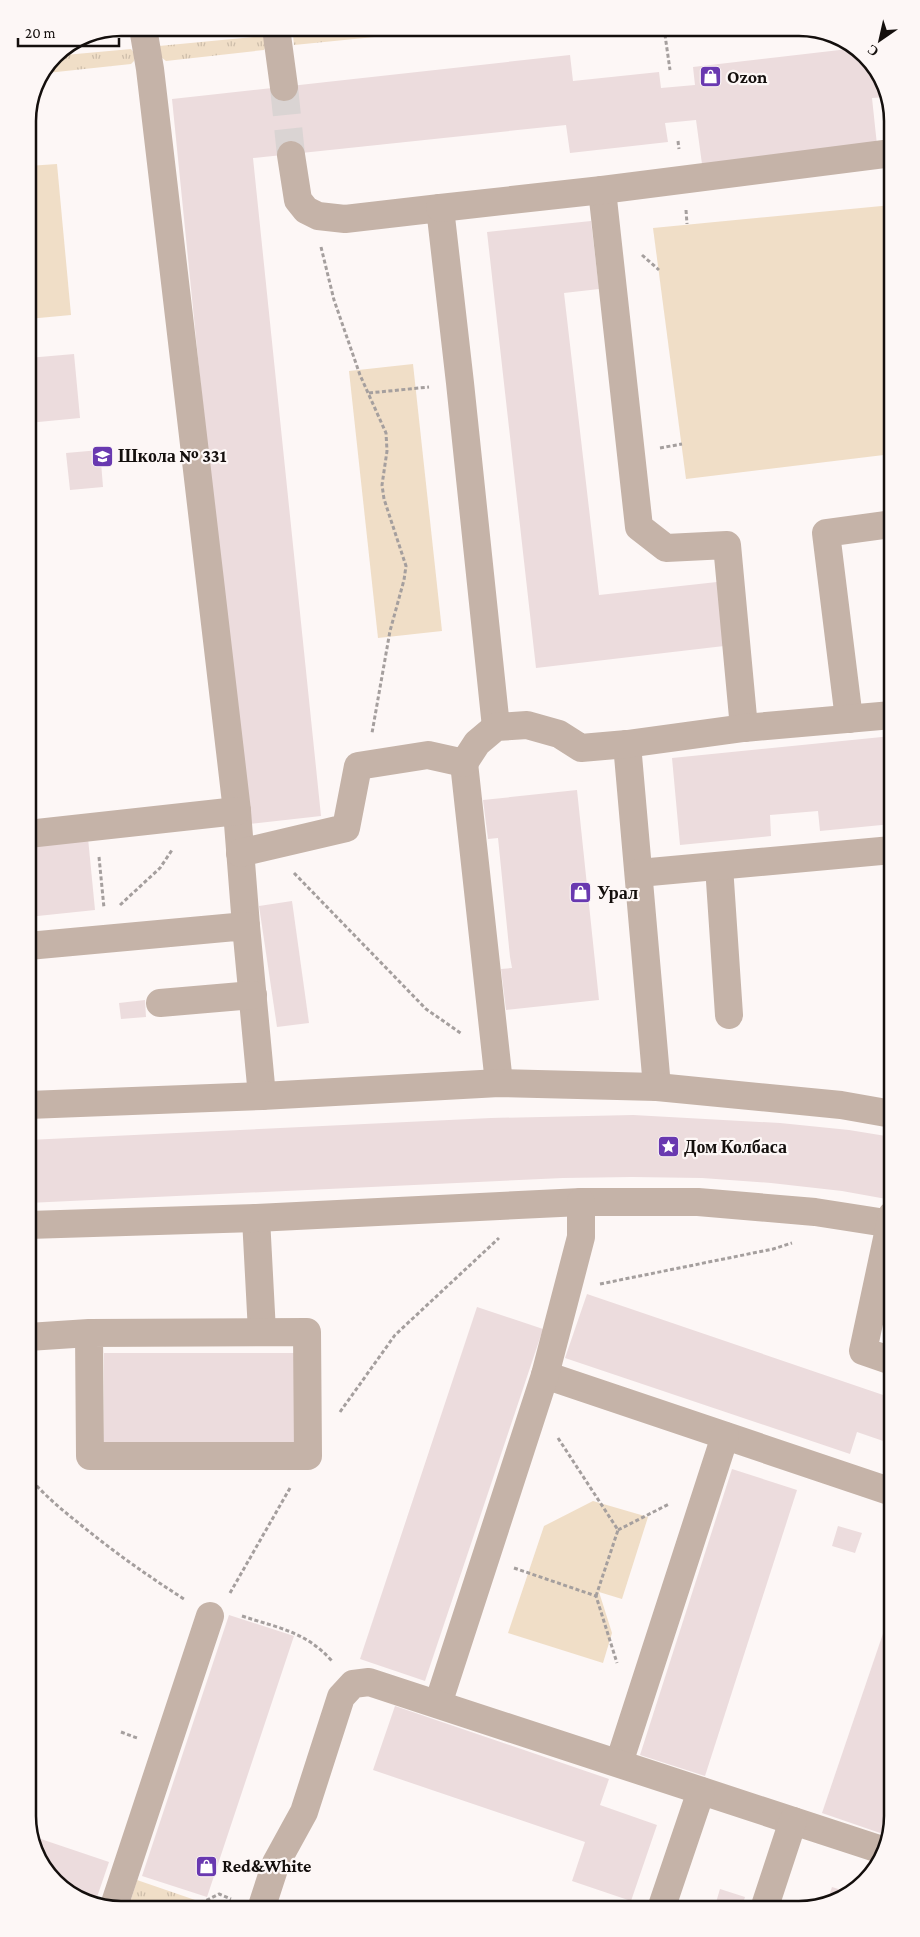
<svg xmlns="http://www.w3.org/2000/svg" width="920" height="1937" font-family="'Crimson Pro',serif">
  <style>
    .grass { fill: url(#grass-tufts) }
    .green { fill: #f0dec7 }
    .building { fill: #ecdcdd }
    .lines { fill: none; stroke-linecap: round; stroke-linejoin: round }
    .minor-tunnel { stroke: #dad4d3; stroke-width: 28; stroke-dasharray: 28 14; stroke-linecap: butt }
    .path { stroke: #a59f9e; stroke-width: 3; stroke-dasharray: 4 2.5; stroke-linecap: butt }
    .minor { stroke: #c5b3a8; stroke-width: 28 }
    .labels { text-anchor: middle; stroke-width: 4.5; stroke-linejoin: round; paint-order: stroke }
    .poi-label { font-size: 18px; font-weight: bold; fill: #140f0d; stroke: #fdf7f6; text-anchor: start }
    .rim { fill: none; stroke: #140f0d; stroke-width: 2.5 }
  </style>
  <defs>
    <pattern id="grass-tufts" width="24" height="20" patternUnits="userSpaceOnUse" patternTransform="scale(1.25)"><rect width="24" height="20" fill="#f0dec7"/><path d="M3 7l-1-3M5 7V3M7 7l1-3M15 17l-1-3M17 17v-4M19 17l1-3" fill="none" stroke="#cdbdaa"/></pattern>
  </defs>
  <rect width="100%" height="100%" fill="#fdf7f6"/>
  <!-- grass -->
  <g class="grass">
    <path d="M342,28H465L294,45L293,35L295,32Z"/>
    <path d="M263,36L266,46L264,50L166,61L161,57L159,46Z"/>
    <path d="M131,49L134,53V61L131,64L47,73L54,56Z"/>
    <path d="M137,1880L198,1901L181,1909H128Z"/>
  </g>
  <!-- green -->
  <g class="green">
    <path d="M57,164L71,315L28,319V166Z"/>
    <path d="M892,205V454L686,479L653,228Z"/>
    <path d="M413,364L442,631L378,638L349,371Z"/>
    <path d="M593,1501L648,1517L622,1599L599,1592L612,1633L603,1663L508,1633L544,1526Z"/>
  </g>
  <!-- building -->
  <g class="building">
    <path d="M857,48L868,62V67H871L885,85L888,97L872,98L877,145L702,164L696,120L665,123L668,142L570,153L566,125L253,158L321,816L250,824L201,388L172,99L570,55L573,81L659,72L661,88L695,85L693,67Z"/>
    <path d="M591,221L599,289L564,293L599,595L717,582L724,646L536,668L487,232Z"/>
    <path d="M74,354L80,418L28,423V358Z"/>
    <path d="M100,450L103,487L70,490L66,453Z"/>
    <path d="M892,736V824L820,831L818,811L770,815L771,836L680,845L672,758Z"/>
    <path d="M577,790L599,1000L506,1010L501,969L512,968L510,957L498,838L488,839L483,800Z"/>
    <path d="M88,838L95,910L28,917V844Z"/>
    <path d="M292,901L309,1023L277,1027L259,906Z"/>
    <path d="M145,1000L146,1017L121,1019L119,1003Z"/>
    <path d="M633,1115L780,1123L849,1130L892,1137V1200L842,1191L771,1183L702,1178L632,1177L563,1178L28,1203V1140L491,1118Z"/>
    <path d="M587,1294L892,1398V1444L857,1432L850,1454L565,1358Z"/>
    <path d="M477,1307L543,1329L425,1681L360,1659Z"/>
    <path d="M104,1353H298V1444L104,1445Z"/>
    <path d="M732,1469L797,1490L705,1776L640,1755Z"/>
    <path d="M838,1526L862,1533L855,1553L832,1546Z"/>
    <path d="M892,1607V1807L883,1834L822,1813Z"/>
    <path d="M229,1615L294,1636L207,1897L142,1876Z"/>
    <path d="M395,1706L609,1779L600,1805L657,1825L631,1901L572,1881L585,1842L373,1770Z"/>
    <path d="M32,1836L109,1862L95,1903L69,1894L35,1852Z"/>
    <path d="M832,1887L848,1892L835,1902L826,1904Z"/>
    <path d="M720,1889L745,1897L741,1909H714Z"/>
  </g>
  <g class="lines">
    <!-- minor-tunnel -->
    <path class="minor-tunnel" d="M284,87L291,155"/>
    <!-- path -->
    <g class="path">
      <path d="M664,28L670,70"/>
      <path d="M678,141L679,149"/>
      <path d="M686,210L687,224"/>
      <path d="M321,247L334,300L360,375L386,433L387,451L382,485L384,499L406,566L404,580L390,631L372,733"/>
      <path d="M642,255L659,270"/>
      <path d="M369,393L429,387"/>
      <path d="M660,448L682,444"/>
      <path d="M99,857L104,908"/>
      <path d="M294,873L426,1009L462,1034"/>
      <path d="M120,905L160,868L172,850"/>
      <path d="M600,1284L773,1249L792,1243"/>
      <path d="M340,1412L395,1335L499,1238"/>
      <path d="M558,1438L618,1530L596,1596"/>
      <path d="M28,1476C44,1495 62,1510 81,1525C114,1552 148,1576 184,1599"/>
      <path d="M618,1530L669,1504"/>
      <path d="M514,1568L596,1596L617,1663"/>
      <path d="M230,1593L290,1488"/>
      <path d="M242,1616C278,1628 305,1631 332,1661"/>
      <path d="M121,1732L137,1738"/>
      <path d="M189,1909L219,1894L231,1899"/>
    </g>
    <!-- minor -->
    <g class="minor">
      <path d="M143,28L150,69L237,811L246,926"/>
      <path d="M276,28L284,87"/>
      <path d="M291,155L298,200L306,210L318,216L345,219L440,208L460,383L496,727"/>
      <path d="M602,190L639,527L666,548L727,545L744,728"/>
      <path d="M440,208L602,190L892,153"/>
      <path d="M849,719L826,533L892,524"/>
      <path d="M627,744L657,1087"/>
      <path d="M464,763L499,1083"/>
      <path d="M28,834L237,811"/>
      <path d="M240,853L346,828L358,766L428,755L464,763L477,743L496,727L527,725L559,734L581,748L627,744L744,728L892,715"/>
      <path d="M719,866L729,1015"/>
      <path d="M639,873L892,850"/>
      <path d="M28,946L246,926L262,1096"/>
      <path d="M160,1003L253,995"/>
      <path d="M28,1105L262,1096L499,1083L657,1087L841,1105L892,1114"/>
      <path d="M256,1218L262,1332"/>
      <path d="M28,1225L256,1218L581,1202H698L815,1212L892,1224"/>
      <path d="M28,1337L89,1333L307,1332L308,1456H90L89,1333"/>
      <path d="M892,1361L863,1351L892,1215"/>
      <path d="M545,1375L892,1492"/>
      <path d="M438,1704L545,1375L581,1237V1202"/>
      <path d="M619,1763L725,1436"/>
      <path d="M113,1909L210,1616"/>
      <path d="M261,1909L276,1863L304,1812L341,1697L353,1684L369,1682L882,1850"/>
      <path d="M661,1909L701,1791"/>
      <path d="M764,1909L793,1821"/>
    </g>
  </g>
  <!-- icons -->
  <defs>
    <symbol id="shop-square" viewBox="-11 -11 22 22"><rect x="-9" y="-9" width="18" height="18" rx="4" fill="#6939b0" stroke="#fdf7f6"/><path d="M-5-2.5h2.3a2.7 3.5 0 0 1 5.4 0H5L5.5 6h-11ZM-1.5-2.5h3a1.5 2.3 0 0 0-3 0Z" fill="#fff"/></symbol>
    <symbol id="school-square" viewBox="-11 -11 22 22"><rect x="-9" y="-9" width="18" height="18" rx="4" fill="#6939b0" stroke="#fdf7f6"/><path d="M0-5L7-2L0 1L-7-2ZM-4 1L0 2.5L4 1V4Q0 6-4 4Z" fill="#fff"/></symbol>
    <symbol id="sight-square" viewBox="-11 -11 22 22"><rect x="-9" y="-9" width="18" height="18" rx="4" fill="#6939b0" stroke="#fdf7f6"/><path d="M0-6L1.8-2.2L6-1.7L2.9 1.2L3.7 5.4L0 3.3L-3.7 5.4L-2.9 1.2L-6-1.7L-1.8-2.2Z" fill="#fff"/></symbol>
  </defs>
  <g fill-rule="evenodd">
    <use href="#shop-square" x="698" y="64" width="25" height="25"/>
    <use href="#school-square" x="90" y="444" width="25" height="25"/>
    <use href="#shop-square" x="568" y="880" width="25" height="25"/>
    <use href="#sight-square" x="656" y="1134" width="25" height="25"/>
    <use href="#shop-square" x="194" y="1854" width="25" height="25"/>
  </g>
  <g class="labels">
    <!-- poi labels -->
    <g class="poi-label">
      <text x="727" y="83">Ozon</text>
      <text x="118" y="462">Школа № 331</text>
      <text x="597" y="899">Урал</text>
      <text x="684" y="1153">Дом Колбаса</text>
      <text x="222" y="1872">Red&amp;White</text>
    </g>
  </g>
  <!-- crop -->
  <path d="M0 0H920V1937H0ZM121 36H799A85 85 0 0 1 884 121V1816A85 85 0 0 1 799 1901H121A85 85 0 0 1 36 1816V121A85 85 0 0 1 121 36Z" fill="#fdf7f6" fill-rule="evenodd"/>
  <path class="rim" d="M121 36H799A85 85 0 0 1 884 121V1816A85 85 0 0 1 799 1901H121A85 85 0 0 1 36 1816V121A85 85 0 0 1 121 36Z"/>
  <!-- north arrow -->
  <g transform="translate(880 40) rotate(214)" stroke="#fdf7f6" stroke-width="4" paint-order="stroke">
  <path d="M0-4L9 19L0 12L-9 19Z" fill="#140f0d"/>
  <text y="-8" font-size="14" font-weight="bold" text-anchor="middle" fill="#140f0d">С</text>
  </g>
  <!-- scale -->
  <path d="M18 38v8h101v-8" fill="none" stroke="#140f0d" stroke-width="2.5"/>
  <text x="25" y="38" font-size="15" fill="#140f0d" stroke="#fdf7f6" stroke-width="4" paint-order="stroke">20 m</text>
</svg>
